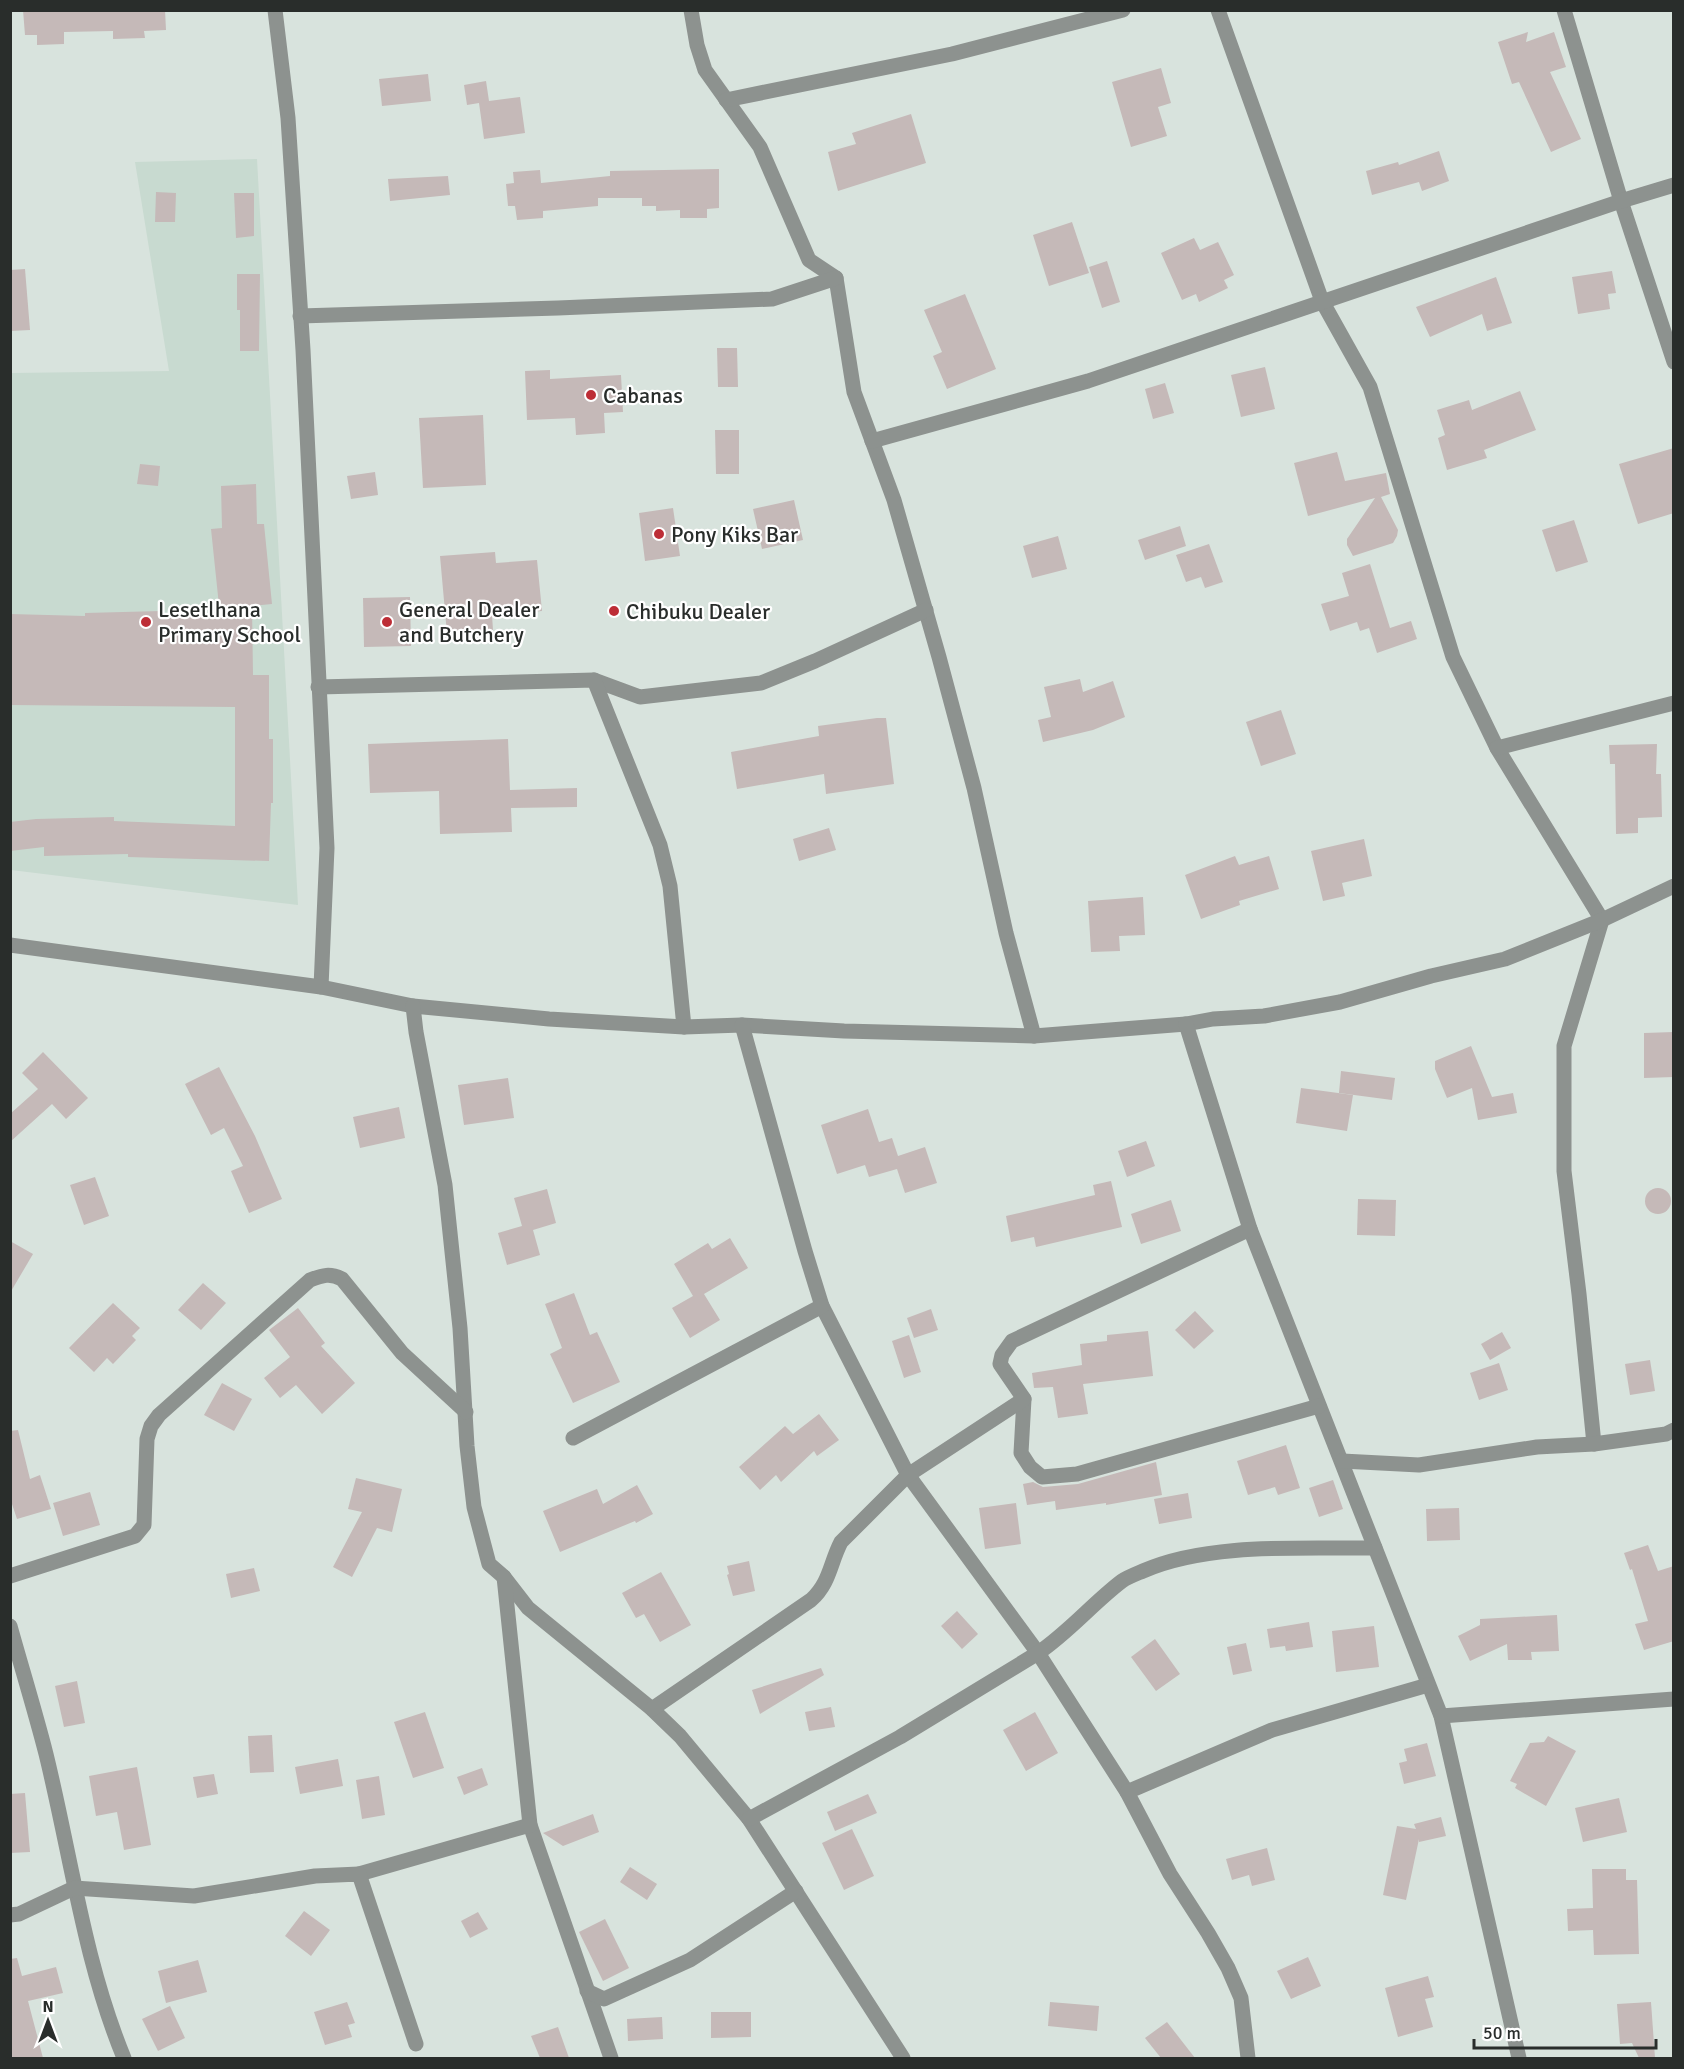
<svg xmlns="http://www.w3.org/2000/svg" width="1684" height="2069" font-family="Signika,sans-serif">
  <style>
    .built { fill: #c8dad0 }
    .building { fill: #c5b9b8 }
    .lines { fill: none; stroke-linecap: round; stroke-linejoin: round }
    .minor { stroke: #8d928f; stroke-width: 15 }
    .poi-dot { fill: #bd2d36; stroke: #fff; stroke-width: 2 }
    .labels { text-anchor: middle; stroke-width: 4.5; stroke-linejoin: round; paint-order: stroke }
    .poi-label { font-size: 22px; fill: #292d2b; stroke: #fff; text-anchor: start }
  </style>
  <rect width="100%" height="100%" fill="#d8e3dd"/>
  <!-- built -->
  <path class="built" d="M257,159L298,905L11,870V373L169,371L135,162Z"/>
  <!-- building -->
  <g class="building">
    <path d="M23,10H165L166,30L144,31L145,38L113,39V31L64,32V44L37,45V35H25Z"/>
    <path d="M1528,32L1526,42L1554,32L1566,67L1550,72L1581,139L1551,152L1519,82L1512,84L1498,42Z"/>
    <path d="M1161,68L1171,103L1158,107L1167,136L1131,147L1112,82Z"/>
    <path d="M428,74L431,101L382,106L379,79Z"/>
    <path d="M486,81L489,101L520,97L525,133L484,139L479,103L467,105L464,85Z"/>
    <path d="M911,114L926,163L838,191L828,152L856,144L852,133Z"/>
    <path d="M1439,151L1449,181L1422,191L1419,182L1372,195L1366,171L1398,162L1399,165Z"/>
    <path d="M719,169V208L707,209V218H680V210L656,211V206H642V198H598V206L543,211V218L517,220L515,206H508L506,184L514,183L513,172L540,170L541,183L610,176V171Z"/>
    <path d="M448,176L450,195L390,201L388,179Z"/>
    <path d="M156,192L176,193L175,222H155Z"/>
    <path d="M234,193H254V236L236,238Z"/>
    <path d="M1072,222L1089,273L1049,286L1033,235Z"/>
    <path d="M1194,238L1200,250L1218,242L1234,275L1224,280L1228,288L1199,302L1196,294L1182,300L1161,253Z"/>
    <path d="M1107,261L1120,302L1102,308L1089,267Z"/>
    <path d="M25,269L30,330L10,331V270Z"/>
    <path d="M1612,271L1616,293L1608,294L1610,309L1578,314L1572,277Z"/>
    <path d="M237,274H260L259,351H240V310H237Z"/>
    <path d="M1496,277L1512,323L1487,331L1482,314L1430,337L1416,307Z"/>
    <path d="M965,294L996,369L947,389L933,356L942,352L924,310Z"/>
    <path d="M717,348H737L738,387H718Z"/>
    <path d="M1265,367L1275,409L1241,417L1231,375Z"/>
    <path d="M550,370V379L621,375L623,412L604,413L605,433L576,435L575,418L527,420L525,371Z"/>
    <path d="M1165,383L1174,413L1153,419L1145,389Z"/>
    <path d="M1520,391L1536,430L1484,450L1487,458L1447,470L1438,438L1445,435L1437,410L1469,400L1472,410Z"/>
    <path d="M483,415L486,485L423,488L419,418Z"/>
    <path d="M715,430H739V474H716Z"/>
    <path d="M1674,448V513L1638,524L1619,464Z"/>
    <path d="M1337,452L1345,481L1386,473L1390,494L1381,497L1398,530L1397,536L1393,543L1353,556L1347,545V539L1375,498L1308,516L1294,463Z"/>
    <path d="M140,464L160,466L158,486L137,484Z"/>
    <path d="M375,472L378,495L351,499L347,476Z"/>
    <path d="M256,484L257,524H264L272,604L252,606L253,675H269V739H273V803H271L269,861L128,857V854L44,856V847L10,851V822L36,819L114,817V821L235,826V707L10,705V614L85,616V613L161,611V616L220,615L211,529L222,528L221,486Z"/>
    <path d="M794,500L803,540L762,549L753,509Z"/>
    <path d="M673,508L680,556L645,561L639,513Z"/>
    <path d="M1574,520L1588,562L1556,572L1542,530Z"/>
    <path d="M1180,526L1186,546L1145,560L1138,540Z"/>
    <path d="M1058,536L1067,569L1032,578L1023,546Z"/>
    <path d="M1209,544L1223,582L1205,588L1201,577L1186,582L1176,555Z"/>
    <path d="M495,552L496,563L537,560L542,611L492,615L493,630L447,634L440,556Z"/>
    <path d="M1370,564L1390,628L1411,621L1417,639L1377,653L1369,628L1360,631L1357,622L1330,631L1321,604L1349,596L1342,573Z"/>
    <path d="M410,597L411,646L364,647L363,598Z"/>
    <path d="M1080,679L1083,692L1113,681L1125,717L1093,730L1043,742L1038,720L1051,717L1044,687Z"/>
    <path d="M1281,710L1296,754L1261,766L1246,722Z"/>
    <path d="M877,718H886L894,784L826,794L824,774L737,789L731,752L819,736L818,726Z"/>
    <path d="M508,739L510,790L577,788V807L511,808L512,832L440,834L439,791L370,793L368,744Z"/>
    <path d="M1657,744L1656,774H1661L1662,817L1638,818V833L1616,834L1615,764H1610L1609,745Z"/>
    <path d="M829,828L836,850L799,861L793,839Z"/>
    <path d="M1364,839L1372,876L1342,883L1345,896L1323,901L1311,851Z"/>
    <path d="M1235,856L1239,865L1269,856L1279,889L1239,901L1240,905L1201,919L1185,875Z"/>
    <path d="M1143,897L1145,935L1119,936L1120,951L1091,952L1088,901Z"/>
    <path d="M1674,1032V1077L1644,1078V1033Z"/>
    <path d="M1471,1046L1492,1097L1513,1093L1517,1113L1478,1120L1472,1088L1447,1098L1435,1069V1061Z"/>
    <path d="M43,1052L88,1098L66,1119L52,1104L10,1142V1114L38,1089L22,1073Z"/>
    <path d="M219,1067L255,1136L282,1199L249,1213L231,1171L243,1166L224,1128L211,1135L185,1084Z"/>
    <path d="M1341,1071L1395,1078L1392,1100L1339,1093Z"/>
    <path d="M508,1078L514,1118L464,1125L458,1085Z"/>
    <path d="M1301,1088L1353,1095L1347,1131L1296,1123Z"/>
    <path d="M399,1107L405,1138L360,1148L353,1117Z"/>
    <path d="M868,1109L879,1142L892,1138L898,1156L925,1147L937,1183L905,1193L897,1169L869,1177L865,1165L837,1174L821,1125Z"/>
    <path d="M1146,1141L1155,1166L1127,1177L1118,1151Z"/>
    <path d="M95,1177L109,1216L84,1225L70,1185Z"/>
    <path d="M1111,1181L1122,1227L1036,1247L1034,1237L1011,1242L1006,1216L1095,1195L1093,1185Z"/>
    <circle cx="1658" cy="1201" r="13"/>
    <path d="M547,1189L556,1223L533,1230L540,1255L507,1265L498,1233L522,1226L514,1198Z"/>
    <path d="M1358,1199L1396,1200L1395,1236L1357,1235Z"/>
    <path d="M1171,1200L1181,1231L1141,1244L1131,1214Z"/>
    <path d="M730,1238L748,1268L704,1294L720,1320L690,1338L672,1308L693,1296L674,1264L708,1243L712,1249Z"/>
    <path d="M10,1241L33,1254L10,1293Z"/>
    <path d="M203,1283L226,1303L201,1330L178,1310Z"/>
    <path d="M574,1293L590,1335L597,1332L620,1382L573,1403L550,1354L562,1348L545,1304Z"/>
    <path d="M113,1303L140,1328L132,1336L136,1340L113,1364L107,1358L94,1372L69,1348Z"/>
    <path d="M298,1308L325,1343L321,1346L355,1383L322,1414L296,1385L280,1398L264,1378L290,1357L269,1330Z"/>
    <path d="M931,1309L938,1330L914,1338L907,1318Z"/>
    <path d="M1195,1311L1214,1331L1194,1349L1175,1330Z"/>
    <path d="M1148,1331L1153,1376L1083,1384L1088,1414L1058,1418L1053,1387L1034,1388L1032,1373L1082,1365L1080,1344L1107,1341V1335Z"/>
    <path d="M1502,1332L1511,1348L1490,1360L1481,1344Z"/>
    <path d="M909,1335L921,1372L904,1378L892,1341Z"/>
    <path d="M1650,1360L1655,1391L1630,1395L1625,1364Z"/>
    <path d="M1499,1363L1508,1390L1479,1400L1470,1373Z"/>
    <path d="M222,1383L252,1399L234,1431L204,1415Z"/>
    <path d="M819,1414L839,1440L817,1456L814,1451L781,1482L776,1475L760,1490L739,1467L785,1426L793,1434Z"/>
    <path d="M18,1430L30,1479L40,1475L51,1509L17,1519L10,1498V1431Z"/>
    <path d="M1286,1445L1300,1488L1278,1495L1275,1487L1248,1495L1237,1461Z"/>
    <path d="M1156,1462L1162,1495L1106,1505V1503L1056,1510L1055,1501L1027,1505L1023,1484L1033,1482L1043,1487L1078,1484Z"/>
    <path d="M356,1478L402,1489L392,1532L377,1528L352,1577L333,1567L362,1512L348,1509Z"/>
    <path d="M1333,1480L1343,1509L1319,1517L1309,1488Z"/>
    <path d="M637,1485L653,1514L636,1523L635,1521L560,1552L543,1511L597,1489L603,1504Z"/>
    <path d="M90,1492L100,1525L63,1536L53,1503Z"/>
    <path d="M1188,1493L1192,1518L1159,1524L1154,1499Z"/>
    <path d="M1016,1503L1021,1544L985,1549L979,1508Z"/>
    <path d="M1459,1508L1460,1540L1427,1541L1426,1509Z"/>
    <path d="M1648,1545L1658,1571L1674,1566V1641L1644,1650L1635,1624L1648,1621L1632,1569L1630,1570L1624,1553Z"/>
    <path d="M749,1561L755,1591L733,1596L727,1575L729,1574L727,1566Z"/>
    <path d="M254,1568L260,1591L231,1598L226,1574Z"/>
    <path d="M661,1572L691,1625L660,1642L644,1614L636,1618L622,1593Z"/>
    <path d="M957,1611L978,1634L962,1649L941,1626Z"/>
    <path d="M1557,1615L1559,1651L1531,1652L1532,1660H1508L1507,1644L1470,1661L1458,1636L1480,1625V1619Z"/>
    <path d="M1309,1622L1313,1647L1286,1651L1285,1646L1270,1648L1267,1629Z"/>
    <path d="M1374,1626L1379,1667L1336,1672L1332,1631Z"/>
    <path d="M1155,1639L1180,1674L1156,1691L1131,1657Z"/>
    <path d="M1246,1643L1252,1671L1233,1675L1227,1647Z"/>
    <path d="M821,1668L824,1675L760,1714L752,1690Z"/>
    <path d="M77,1681L85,1723L64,1727L55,1686Z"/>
    <path d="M831,1707L835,1727L809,1731L805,1712Z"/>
    <path d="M425,1712L444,1768L413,1778L394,1722Z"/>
    <path d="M1035,1712L1058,1753L1026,1771L1003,1730Z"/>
    <path d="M272,1735L274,1772L250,1773L248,1736Z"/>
    <path d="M1548,1736L1576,1751L1546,1806L1515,1788L1517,1784L1510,1781L1530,1743L1544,1742Z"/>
    <path d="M1427,1743L1436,1776L1404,1784L1399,1763L1407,1761L1404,1749Z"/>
    <path d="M338,1759L343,1786L300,1794L295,1767Z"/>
    <path d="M137,1767L151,1845L124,1850L117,1812L96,1816L89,1776Z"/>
    <path d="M482,1768L488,1785L464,1795L457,1777Z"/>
    <path d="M214,1774L218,1794L197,1798L193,1777Z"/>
    <path d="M379,1776L385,1815L362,1819L356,1780Z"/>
    <path d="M25,1793L30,1852L10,1853V1794Z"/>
    <path d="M868,1794L877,1813L835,1831L827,1812Z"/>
    <path d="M1619,1798L1627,1832L1583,1842L1575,1808Z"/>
    <path d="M593,1814L599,1832L563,1846L543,1833Z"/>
    <path d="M1441,1817L1446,1836L1419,1842V1839L1406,1900L1383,1895L1397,1826L1416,1829L1414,1824Z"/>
    <path d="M852,1829L874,1876L844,1890L822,1843Z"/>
    <path d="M1267,1848L1275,1880L1252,1886L1249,1875L1232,1880L1226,1859Z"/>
    <path d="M630,1867L657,1884L647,1900L620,1882Z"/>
    <path d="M1592,1869H1626V1880H1637L1639,1954L1594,1955L1593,1930L1568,1931L1567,1909L1593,1908Z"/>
    <path d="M304,1911L330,1930L311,1956L285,1936Z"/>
    <path d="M478,1912L488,1929L470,1938L461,1921Z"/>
    <path d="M605,1919L629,1968L603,1981L579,1932Z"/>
    <path d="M1308,1957L1321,1986L1291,1999L1277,1971Z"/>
    <path d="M17,1958L22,1976L56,1967L63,1993L28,2001L43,2058H10V1959Z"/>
    <path d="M198,1960L207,1992L166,2003L158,1971Z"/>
    <path d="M1428,1976L1434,1997L1425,1999L1433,2027L1398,2037L1385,1988Z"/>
    <path d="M347,2002L355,2023L348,2025L352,2037L325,2045L314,2012Z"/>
    <path d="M1050,2002L1099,2006L1097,2031L1048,2026Z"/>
    <path d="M1651,2002L1655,2058H1639L1632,2043L1620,2044L1617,2004Z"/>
    <path d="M170,2006L185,2038L158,2051L142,2019Z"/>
    <path d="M711,2012H751V2037L711,2038Z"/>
    <path d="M662,2017L663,2039L628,2041L627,2019Z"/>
    <path d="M1167,2022L1195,2058H1161L1145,2038Z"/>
    <path d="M558,2027L569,2058H540L531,2036Z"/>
  </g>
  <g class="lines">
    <!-- minor -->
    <g class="minor">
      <path d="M275,10L288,118L303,350L327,848L321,987"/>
      <path d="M691,10L697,45L705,70L760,147L809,260L836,278L854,392L894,500L939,657L974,788L1006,933L1034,1036"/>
      <path d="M1218,10L1322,301L1370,387L1453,657L1497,748L1602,920L1564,1046V1171L1579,1294L1594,1444"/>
      <path d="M1564,10L1621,201L1674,362"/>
      <path d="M726,100L952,54L1123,10"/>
      <path d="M300,316L558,308L772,299L836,278"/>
      <path d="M872,441L1088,381L1621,201L1674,185"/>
      <path d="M594,680L640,697L761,683L815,661L926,610"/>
      <path d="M318,687L594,680L660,845L670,886L684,1027"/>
      <path d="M1497,748L1674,703"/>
      <path d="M10,945L321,987L413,1006L549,1019L684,1027L742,1025L844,1031L1034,1036L1186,1024L1213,1019L1264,1016L1340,1002L1431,976L1505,959L1602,920L1674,886"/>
      <path d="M413,1006L416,1032L445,1185L460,1328L467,1446L474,1507L489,1564L504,1577L528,1608L652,1709L680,1736L749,1819L903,2058"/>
      <path d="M1186,1024L1250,1229L1441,1716L1519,2058"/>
      <path d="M742,1025L805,1251L822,1306L908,1475L1038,1653L1127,1792"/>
      <path d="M1250,1229L1012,1341L1002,1355L1000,1364L1024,1399L1021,1453L1030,1467L1042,1477L1077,1474L1319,1406"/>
      <path d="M573,1438L822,1306"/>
      <path d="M1342,1461L1419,1465L1537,1447L1594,1444L1666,1434L1674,1430"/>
      <path d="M10,1576L135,1536L144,1525L147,1439L151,1426L159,1415L310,1280C323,1275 330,1273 342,1279L402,1353L466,1412"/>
      <path d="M504,1577L530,1825L611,2058"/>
      <path d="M10,1626C22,1669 35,1711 46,1754C71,1856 84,1961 124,2058"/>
      <path d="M652,1709L811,1600C830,1583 830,1563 841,1542L908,1475L1024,1399"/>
      <path d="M1441,1716L1674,1699"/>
      <path d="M749,1819L900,1737L1038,1653C1069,1632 1093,1603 1122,1581C1128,1577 1136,1574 1143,1571C1209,1542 1303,1549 1375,1548"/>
      <path d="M359,1874L530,1825"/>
      <path d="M10,1915L19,1914L74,1888L194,1896L315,1876L359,1874L416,2044"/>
      <path d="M587,1991L604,1999L690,1960L796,1891"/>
      <path d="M1248,2058L1241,1998L1228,1968L1208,1933L1170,1874L1127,1792L1272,1730L1428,1685"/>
    </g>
  </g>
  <!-- markers -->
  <g class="poi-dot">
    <circle cx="591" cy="395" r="6"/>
    <circle cx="659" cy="534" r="6"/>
    <circle cx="614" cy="611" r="6"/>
    <circle cx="146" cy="622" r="6"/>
    <circle cx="387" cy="622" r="6"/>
  </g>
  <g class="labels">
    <!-- poi labels -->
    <g class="poi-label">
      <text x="603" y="403">Cabanas</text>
      <text x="671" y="542">Pony Kiks Bar</text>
      <text x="158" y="617">Lesetlhana<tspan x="158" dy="25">Primary School</tspan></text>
      <text x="399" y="617">General Dealer<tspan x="399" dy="25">and Butchery</tspan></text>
      <text x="626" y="619">Chibuku Dealer</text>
    </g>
  </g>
  <!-- border -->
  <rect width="1684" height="2069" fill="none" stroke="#292d2b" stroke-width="24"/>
  <!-- north arrow -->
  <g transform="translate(48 2021)" stroke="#ffffff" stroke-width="4.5" paint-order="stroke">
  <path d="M0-4.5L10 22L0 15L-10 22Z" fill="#292d2b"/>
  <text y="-9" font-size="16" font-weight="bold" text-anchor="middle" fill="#292d2b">N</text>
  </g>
  <!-- scale -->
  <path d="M1474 2039v9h182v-9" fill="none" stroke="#292d2b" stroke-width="3"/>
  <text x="1483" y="2039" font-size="18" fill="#292d2b" stroke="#ffffff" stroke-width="4.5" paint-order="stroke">50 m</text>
</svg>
